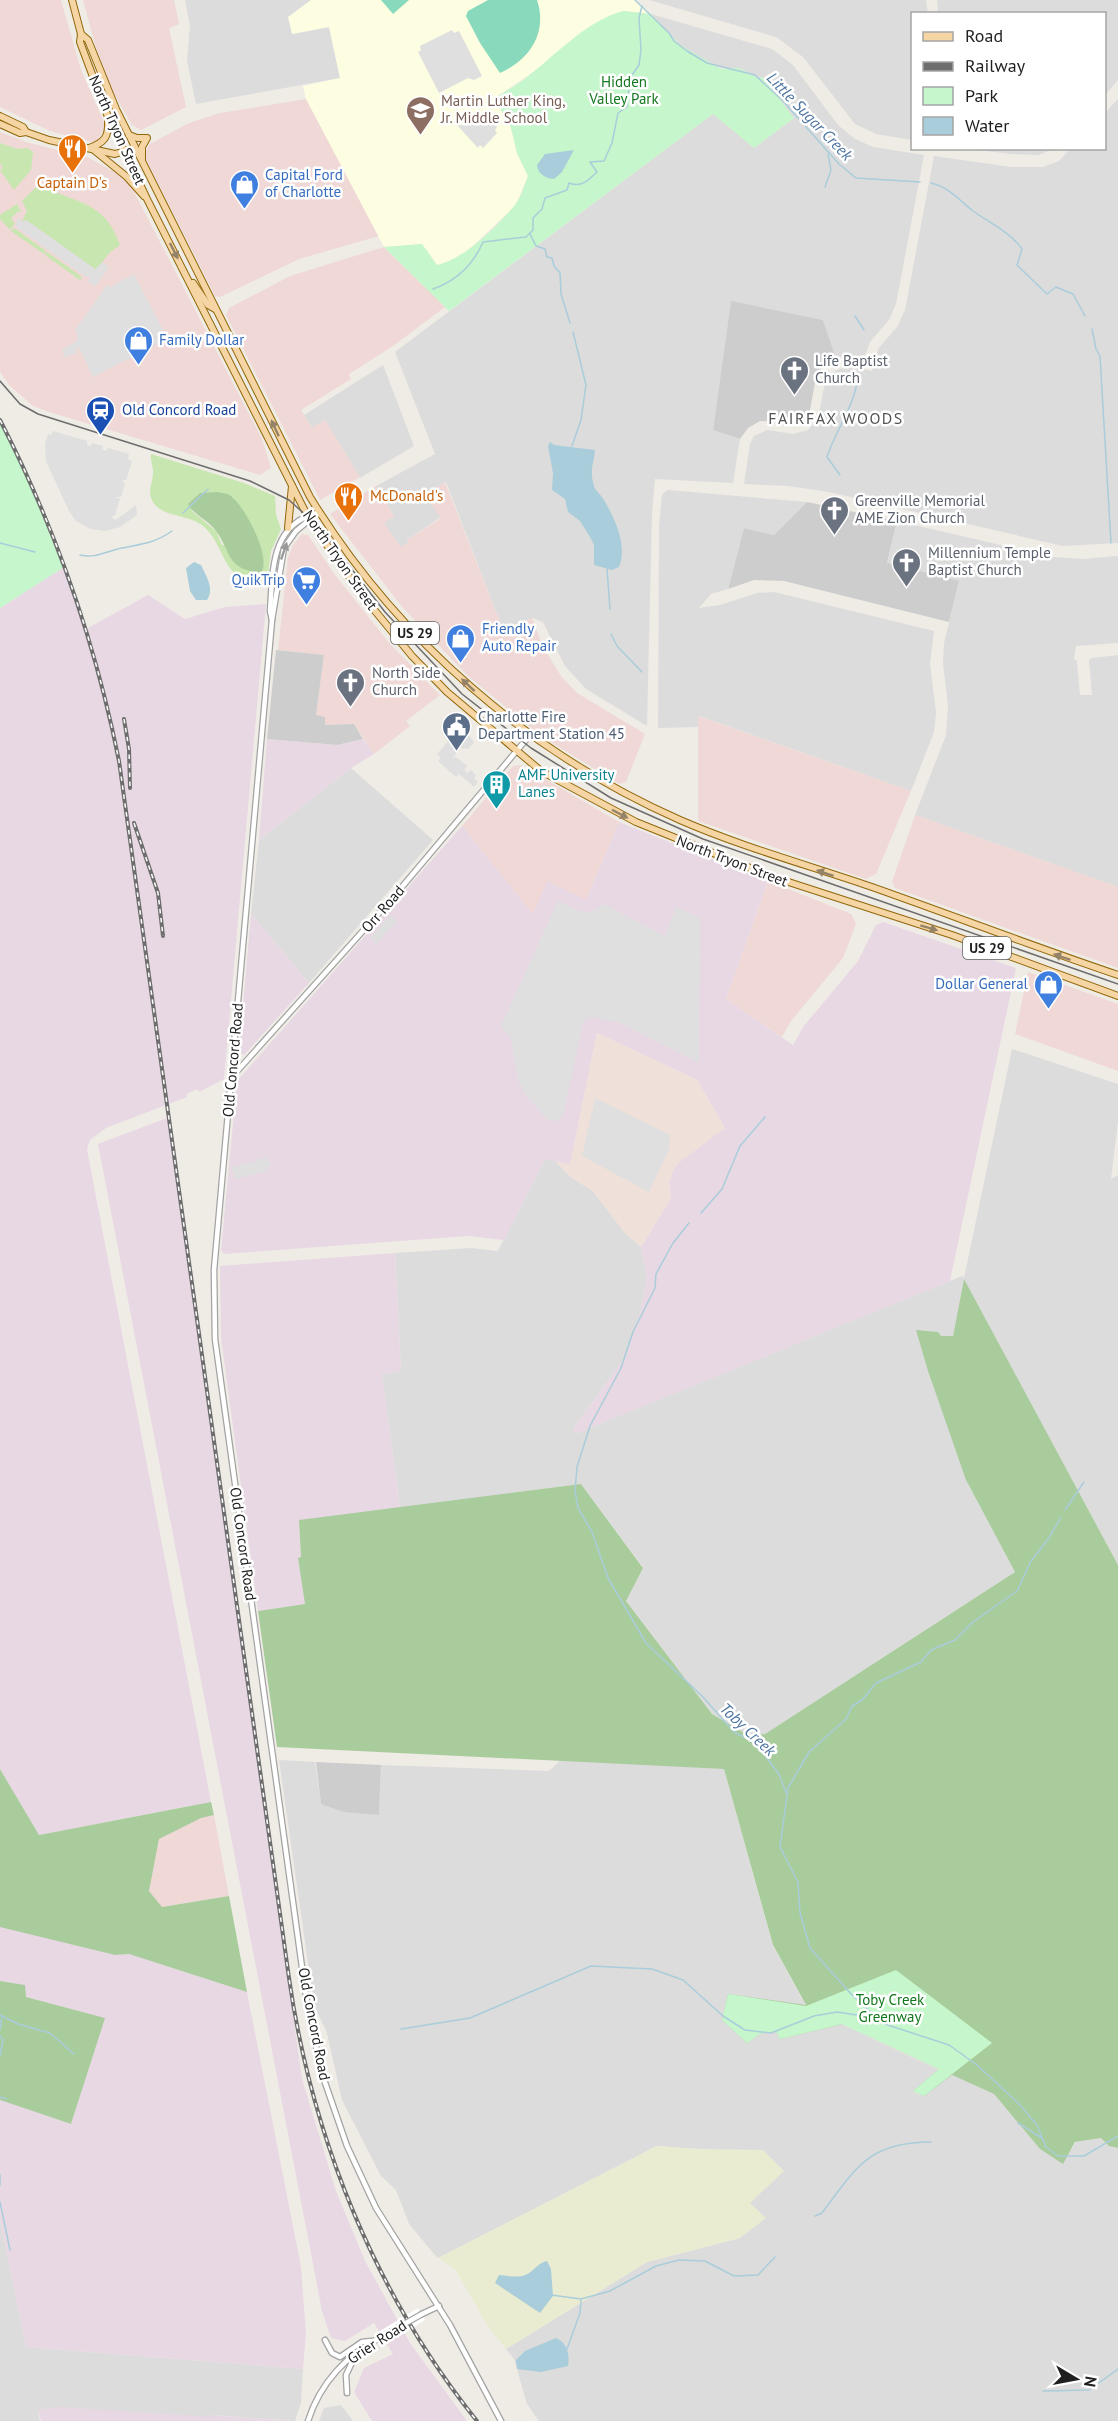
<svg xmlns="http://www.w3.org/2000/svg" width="1118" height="2421" font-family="'PT Sans',sans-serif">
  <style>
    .residential { fill: #dddcdc }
    .commercial { fill: #efd8d6 }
    .industrial { fill: #e8d8e4 }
    .education { fill: #fcfde1 }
    .religious { fill: #cdcdcd }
    .military { fill: #f0e0da }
    .farmland { fill: #eaecd2 }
    .grass { fill: #c8e6af; fill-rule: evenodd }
    .forest { fill: #a9cc9d }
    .park { fill: #c6f6cb }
    .pitch { fill: #89d9bc }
    .parking { fill: #dfdfdf }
    .water { fill: #a9cdda }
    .pier { fill: #fff }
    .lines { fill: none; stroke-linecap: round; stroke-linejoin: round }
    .stream { stroke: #a9cdda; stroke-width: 1.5 }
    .minor-casing { stroke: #a3a3a3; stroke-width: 7 }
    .major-casing { stroke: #90670a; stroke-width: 8 }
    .minor { stroke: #fff; stroke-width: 4.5 }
    .major { stroke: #f6d5a4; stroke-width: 6 }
    .tram { stroke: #6d6d6d; stroke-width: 1.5 }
    .rail-casing { stroke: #6d6d6d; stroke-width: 4 }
    .rail { stroke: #fff; stroke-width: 1.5; stroke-dasharray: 4.5; stroke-linecap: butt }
    .minor-bridge-casing { stroke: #a3a3a3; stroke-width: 7; stroke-linecap: butt }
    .minor-bridge { stroke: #fff; stroke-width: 4.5 }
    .oneway { fill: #958368 }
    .oneway2 { fill: #9a9a9a }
    .labels { text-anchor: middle; stroke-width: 5; stroke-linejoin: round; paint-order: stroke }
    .shield { fill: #fff; stroke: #626262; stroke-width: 1.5 }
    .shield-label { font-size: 14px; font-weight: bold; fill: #1f1f1f }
    .park-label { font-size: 15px; fill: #13771e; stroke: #fff }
    .education-label { font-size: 15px; fill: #785e54; stroke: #fff; text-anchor: start }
    .street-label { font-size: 15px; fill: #1f1f1f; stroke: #fff }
    .shop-label { font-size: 15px; fill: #366cbe; stroke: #fff; text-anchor: start }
    .food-label { font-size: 15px; fill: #c56008; stroke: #fff }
    .worship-label { font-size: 15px; fill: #5b616d; stroke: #fff; text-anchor: start }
    .transit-label { font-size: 15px; fill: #164399; stroke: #fff; text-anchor: start }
    .service-label { font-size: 15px; fill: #4e5e75; stroke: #fff; text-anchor: start }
    .culture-label { font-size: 15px; fill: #0d838f; stroke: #fff; text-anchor: start }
    .water-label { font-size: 16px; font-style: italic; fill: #4e75a0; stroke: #fff }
    .neighbourhood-label { font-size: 16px; letter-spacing: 1.5px; fill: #525252; stroke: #fff }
  </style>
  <rect width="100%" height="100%" fill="#efece6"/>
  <!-- residential -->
  <g class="residential">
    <path d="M185,0H311L289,17L292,34L329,27L340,78L196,104L187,61L190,26Z"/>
    <path d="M649,0H926L928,13L912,14V140L876,134L855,124L803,57L776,37Z"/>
    <path d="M937,0H1118V80L1105,95L1104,14L938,13Z"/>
    <path d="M651,14L772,49L793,65L838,125L855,139L873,147L924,155L896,304L889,320L870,342L864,358L847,356L836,358L823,320L731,302L713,430L740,439L733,483L655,479L652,514L647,726L586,689L565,666L543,622L532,618L503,630L446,482L425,495L441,517L407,540L409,542L401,548L383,522L394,516L376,486L435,454L395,352L714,113L754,148L794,118L763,77L758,78L739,68H722L699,58L680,45Z"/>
    <path d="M1118,99V543L1063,546L829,492L788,486L744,484L750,444L754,436L767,430L793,434L808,430L818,418L825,383L831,373L847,366L872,371L878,349L897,327L905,310L934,156L1011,167H1043L1059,161L1070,149L1104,148L1105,113Z"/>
    <path d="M969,149H1053L1039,155L1011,154Z"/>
    <path d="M383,365L414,446L360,478L325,420L312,428L304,415Z"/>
    <path d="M667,490L807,502L774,535L744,528L728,589L711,594L699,608L720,605L757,593L774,592L934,631L930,663L936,713L934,732L911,791L699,716L698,727L658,728L659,525L662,495Z"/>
    <path d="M897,521L1053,557L1082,559L1118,556V643L1076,646L1074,659L1077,661L1080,695H1092L1089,660L1092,658L1118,655V887L915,815L946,735L948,706L943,663L944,643L959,582L887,564Z"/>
    <path d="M351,768L433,840L309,983L251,914L259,840Z"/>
    <path d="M1012,1049L1118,1084V1121L1111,1179L1118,1175V1565L964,1280L953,1336H941L966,1480L1015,1572L765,1734L748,1735L712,1714L626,1601L643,1567L581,1484L400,1508L382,1374L401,1371L395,1253L471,1248L498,1251L545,1159L555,1161L572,1178L593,1191L625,1233L641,1247L647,1277L640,1314L623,1360L573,1429L575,1434L962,1276L964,1278Z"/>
    <path d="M562,1759L724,1769L773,1946L806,2006L728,1994L747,2043L760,2034L776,2031L780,2039L842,2024L939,2070L913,2092L924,2096L952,2075L994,2094L1040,2149L1063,2163L1076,2142L1101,2138L1109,2146L1118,2148V2421H539L527,2404L514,2359L506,2349L647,2262L740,2238L750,2203L698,2149L657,2146L438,2258L435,2255L409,2224L396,2190L381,2176L342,2100L327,2033L314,2005L279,1760L315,1762L321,1804L379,1815L381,1765L549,1771Z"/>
    <path d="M0,2220L26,2347L303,2369L301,2403L295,2421L212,2415L214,2418L38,2410L40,2421H0Z"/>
    <path d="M341,2405L353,2421H319L324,2408Z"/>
  </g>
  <!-- commercial -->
  <g class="commercial">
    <path d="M0,0H61L81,70L106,127L95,143L50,131L0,107Z"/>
    <path d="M83,0H174L179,24L169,28L186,107L141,130L132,125L112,90L96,48Z"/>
    <path d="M306,99L379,236L299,259L220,297L215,296L144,155L150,144L189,123L220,113Z"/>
    <path d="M0,132L29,143L87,157L118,174L131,186L262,439L271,468L260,475L49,412L33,406L10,386L0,372Z"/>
    <path d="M384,247L445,307L393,346L349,374L351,379L301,410L312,428L325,420L360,477L320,500L226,315L229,308L290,276Z"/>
    <path d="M445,482L503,630L532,618L543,647L561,676L577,693L645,734L626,782L619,784L541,736L468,676L403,608L330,514L376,486L394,516L384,523L401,547L408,543L407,540L441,518L425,495Z"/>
    <path d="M302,534L308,535L335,575L390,644L440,695L406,721L410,726L374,754L354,724L324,725L316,716L324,655L278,650L288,558L293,545Z"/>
    <path d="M698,716L911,791L876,874L866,879L698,821Z"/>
    <path d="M521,765L619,822L586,900L533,915L462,826L513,766Z"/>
    <path d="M915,815L1118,887V968L895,888L892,882Z"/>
    <path d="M768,881L851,914L856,924L843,958L791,1021L782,1037L726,999Z"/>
    <path d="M1028,972L1118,1004V1071L1015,1034Z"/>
    <path d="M214,1815L229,1896L162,1907L149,1891L159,1839L201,1817Z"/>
  </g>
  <!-- industrial -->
  <g class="industrial">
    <path d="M64,567L86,629L148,595L185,619L225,607L266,604L224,1079L199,1092L197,1089L187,1094V1097L106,1128L90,1140L87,1149L211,1802L39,1835L0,1769V608Z"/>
    <path d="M267,739L337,745L363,739L374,754L351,768L259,840Z"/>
    <path d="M619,822L768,881L726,999L793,1045L803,1027L858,961L876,925L883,922L1016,968L950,1281L575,1434L573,1429L623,1360L640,1314L647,1277L641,1247L671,1198L669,1182L672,1171L681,1159L725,1128L697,1080L597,1033L570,1165L545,1159L504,1240L468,1236L224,1254L221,1250L237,1081L462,826L533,914L547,881L586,900Z"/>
    <path d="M251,914L309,983L244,1055L239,1052Z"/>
    <path d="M167,1118L302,2079L336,2191L365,2261L410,2343L467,2421H372L354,2392L364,2368L393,2354L374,2323L345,2341L331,2338L322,2311L98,1144Z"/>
    <path d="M395,1253L401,1371L382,1374L400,1508L299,1521L301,1558H298L306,1604L258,1611L221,1338L220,1266Z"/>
    <path d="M0,1926L115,1955L129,1954L247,1992L301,2267L306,2333L303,2369L26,2347L0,2220V2100L71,2124L104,2018L25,1997L24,1985L0,1981Z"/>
    <path d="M59,2407L213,2417L211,2415L295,2421H41L38,2410Z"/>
  </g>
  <!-- education -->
  <path class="education" d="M311,0H636L651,14L623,11L498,96L500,109L510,124L517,153L528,176L516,205L465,253L451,262L437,265L422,244L384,247L306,99L303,86L340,78L329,27L292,34L288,17Z"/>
  <!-- religious -->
  <g class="religious">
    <path d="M731,301L823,320L836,358L823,366L816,377L810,410L804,420L794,423L760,421L748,428L740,439L713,430Z"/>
    <path d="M807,502L897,521L887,563L959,581L949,622L784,581L754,580L728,589L744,528L774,535Z"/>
    <path d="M276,650L324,655L316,715L325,717V725L354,724L363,739L337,745L267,739Z"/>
    <path d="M316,1762L381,1765L379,1815L344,1812L321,1804Z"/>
  </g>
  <!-- military -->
  <path class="military" d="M597,1033L697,1080L725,1128L676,1165L669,1182L671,1198L641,1247L625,1233L593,1191L572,1178L555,1161L570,1164Z"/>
  <!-- farmland -->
  <path class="farmland" d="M657,2146L698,2149L763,2150L784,2171L750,2203L766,2218L740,2238L647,2262L506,2349L487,2325L455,2269L438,2258Z"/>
  <!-- grass -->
  <g class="grass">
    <path d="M0,143L17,149L28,148L33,152L31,170L14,190L0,170L3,168L0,163Z"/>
    <path d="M39,184C73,204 105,199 120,245L109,253L95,272V269L26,220L22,221L27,211L22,201Z"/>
    <path d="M17,204L21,212H17L11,219L15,223L10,230L0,219V215Z"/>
    <path d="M14,228L46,251L44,254L11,231Z"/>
    <path d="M47,252L82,277L80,280L45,255Z"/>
    <path d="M151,454L244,483L275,496L276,515L281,529L271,551L267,582C221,587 228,547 203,526C189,514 163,518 153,502C146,490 154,481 153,471C153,466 150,460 151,454ZM233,497L259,541L222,545L216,531L192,511Z"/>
  </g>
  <!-- forest -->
  <g class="forest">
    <path d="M217,492C222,493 227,493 231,496C245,507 272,557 261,573C226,569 232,553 216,531C208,520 195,516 188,504L200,493Z"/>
    <path d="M964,1279L1118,1565V2148L1109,2146L1101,2138L1075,2142L1063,2164L1040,2149L994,2094L952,2075L924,2096L913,2091L939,2069L843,2024L780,2039L776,2031L760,2034L747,2043L722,2020L728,1994L806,2005L773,1945L724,1769L277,1747L258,1611L305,1604L298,1558L301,1557L299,1520L581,1484L643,1568L626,1601L712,1714L748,1735L765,1734L1015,1572L966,1480L928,1371L916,1330L938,1332L941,1336H953Z"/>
    <path d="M0,1769L39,1835L211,1802L214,1815L201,1818L159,1839L149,1891L162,1907L229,1896L247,1992L129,1954L115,1955L0,1927Z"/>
    <path d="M0,1981L25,1985L26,1997L105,2018L71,2124L0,2100Z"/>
  </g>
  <!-- park -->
  <g class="park">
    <path d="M623,11L651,14L680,45L721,69L739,68L758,78L763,77L794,118L754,148L713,114L449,311L384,247L422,244L437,265C464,259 496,228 514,206C521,198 524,186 528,176L517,153L510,124L496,102L498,96C509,89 522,82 532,73C561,50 587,21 623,11Z"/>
    <path d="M0,420L39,501L64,567L0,608Z"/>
    <path d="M896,1970L992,2043L924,2096L913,2091L939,2069L842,2024L780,2039L776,2031L760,2034L747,2043L722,2020L728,1994L806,2006Z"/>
  </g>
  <!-- pitch -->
  <g class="pitch">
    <path d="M381,0H409L393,14Z"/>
    <path d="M488,0H537C548,33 529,60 500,73L480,43L466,16L468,11Z"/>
  </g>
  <!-- parking -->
  <g class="parking">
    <path d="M452,30L454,33L459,31L482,76L474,80L468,78L439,93L418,52L421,50L420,46Z"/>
    <path d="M484,114L497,127L495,130L497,133L483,148L480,145L478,148L457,125H469Z"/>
    <path d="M18,218L24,222L26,220L95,269L93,272L102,262L109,267L96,286L88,282L90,276L86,277L15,226Z"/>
    <path d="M134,274L166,336L161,338L162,342L93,377L79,348L76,349L78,352L65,358L62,350L77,341V333L75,330L107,285L110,287Z"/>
    <path d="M53,431L87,441V445L91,446L92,443L103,446L102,449L106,451L108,448L129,454L128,459L132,461L126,480H122L125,483L121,497H116L120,499L115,515L111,517L116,520L136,505L137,515L120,527L105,531L91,529L76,521L69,511L46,461L45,444L48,434L51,435Z"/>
    <path d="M464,729L474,742L468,749L460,748L452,759L456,757L467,766L464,770L468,773L471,770L476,775L474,778L478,782L474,787L459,774L456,777L438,761L441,758L437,754L458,730L461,732Z"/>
    <path d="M558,901L579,911L590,912L604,904L665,936L676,907L700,918L699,1063L618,1022L589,1017L583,1023L563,1116L556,1121L548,1120L527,1097L518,1080L511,1039L501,1026Z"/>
    <path d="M390,915L397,921L376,944L370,938Z"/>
    <path d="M595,1098L670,1135L669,1150L649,1192L582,1156Z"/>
    <path d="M267,1157L271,1166L267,1167V1171L235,1179L231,1167L252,1162L253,1164L256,1163V1160Z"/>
  </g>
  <!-- water -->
  <g class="water">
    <path d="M574,150L562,172L554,179C546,179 537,173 537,165L545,154Z"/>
    <path d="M550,442L554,445L595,450C594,465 589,469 594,486C595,490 599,493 602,497C614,516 628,545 619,567L612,570L594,565V545L590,537L580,521L568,512L565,499L552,490L553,473L548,446Z"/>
    <path d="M194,562L201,565C206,576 215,589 207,600H196L190,591L186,568Z"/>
    <path d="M547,2261L551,2269L553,2296L540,2313L495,2283L499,2275C513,2276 523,2280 534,2269C539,2265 540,2263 547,2261Z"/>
    <path d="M556,2338C567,2342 570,2355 568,2366L541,2372L517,2369L516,2360L525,2351Z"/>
  </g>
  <!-- pier -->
  <path class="pier" d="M418,2308L425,2320L387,2343L380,2331Z"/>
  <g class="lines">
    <!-- stream -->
    <g class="stream">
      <path d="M635,0L669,33L674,41L687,51L707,63L755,75L783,101L839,164L856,178L920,182"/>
      <path d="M931,183C949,187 959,200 973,211C990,223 1010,232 1022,249L1017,265L1047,294L1056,287L1073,294L1085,316"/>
      <path d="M825,187L831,170L828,154"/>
      <path d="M530,234L536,246L545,249L547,257L552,258L554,266L560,273L561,294L570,323"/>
      <path d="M433,289C456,281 473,265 483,242L526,237L533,230V218L542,209L545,198L567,190L569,183C581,188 589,180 597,172L590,162L604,161L612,143L618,113L627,107L630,78L639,65L641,50L639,18L642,6"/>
      <path d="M855,316L864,330"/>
      <path d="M1092,329L1096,349L1100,356L1111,543"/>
      <path d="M572,446L581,420L586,385L573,332"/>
      <path d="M840,475L827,457C836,429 855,406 858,376"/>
      <path d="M183,513L208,489"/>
      <path d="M0,543L35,552"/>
      <path d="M80,555C96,559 106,551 122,548C142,544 155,543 172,531"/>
      <path d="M607,569L610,609"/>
      <path d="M611,634L617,646L642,672"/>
      <path d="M701,1213L722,1189L740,1146L765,1117"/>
      <path d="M689,1223L673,1243L656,1274L655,1288L633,1332L621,1368L590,1426L577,1467L575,1491L578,1508L592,1532L608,1578L646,1643L703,1697L735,1733L749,1739L763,1753L779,1774L787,1795"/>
      <path d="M1065,1510L1084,1482"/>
      <path d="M0,2015L18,2024L50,2033L74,2054"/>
      <path d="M881,2022L852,1995L810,1948L800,1913L798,1882L780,1847L788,1788L809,1752L846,1719L852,1706L862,1700L876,1683L921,1662L931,1650L955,1640L973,1622L1017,1591L1031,1561L1049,1538L1061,1517"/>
      <path d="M401,2029L470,2018L591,1966L652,1969L683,1980L723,2016L745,2030L771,2033L814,2016L837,2012L857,2015L949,2045L977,2065L1019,2104L1037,2125L1046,2147L1058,2156H1084L1118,2136"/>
      <path d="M0,2030L2,2016"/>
      <path d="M0,2036L3,2040L0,2056"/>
      <path d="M0,2097L6,2099"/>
      <path d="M1018,2123L1042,2138"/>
      <path d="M0,2175V2185"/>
      <path d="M0,2202L10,2250"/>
      <path d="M815,2216L822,2213C856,2168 868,2142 931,2142"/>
      <path d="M551,2295L581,2299L610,2291L656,2266L679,2260L705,2261L734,2276L758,2275L775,2257"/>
      <path d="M567,2349L580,2313L581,2300"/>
      <path d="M1043,2391L1089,2390L1118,2369"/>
    </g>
    <defs>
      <g id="minor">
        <path d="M319,512L296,531L284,548L272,620L214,1270L215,1339L306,1996L321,2071L347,2146L376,2208L450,2325L501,2421"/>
        <path d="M272,620L270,611C273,571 270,525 317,513"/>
        <path d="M231,1078L396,894L530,735"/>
        <path d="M422,2314L439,2306"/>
        <path d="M325,2340L332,2353L340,2357L362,2342L371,2341"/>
        <path d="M347,2393L346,2375L355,2356"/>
        <path d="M308,2421C320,2383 347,2354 383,2336"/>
      </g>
      <g id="major">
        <path d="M72,0L81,34L80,42L108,117L147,199L310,521L362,595L412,656L447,692L541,771L636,822L770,876L952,935L1118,996"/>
        <path d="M81,34L88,40L116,109L310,497C397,639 528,753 680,820C742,847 808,865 872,887C954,916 1035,947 1118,975"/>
        <path d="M0,116L23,127L26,132L49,140L115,154L135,148"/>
        <path d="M0,124L20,133L26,132"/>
        <path d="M129,135L137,138H147L142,147V159"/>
        <path d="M89,148C104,143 109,137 108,121"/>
        <path d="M95,151L127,177L144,196"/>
        <path d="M193,283L208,305L215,309"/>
        <path d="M288,528L292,486"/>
      </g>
    </defs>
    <!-- minor casing -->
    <use href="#minor" class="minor-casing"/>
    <!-- major casing -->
    <use href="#major" class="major-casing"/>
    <!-- minor -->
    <use href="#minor" class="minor"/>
    <!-- major -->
    <use href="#major" class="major"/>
    <!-- tram -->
    <path class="tram" d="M0,381L20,404L38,414L250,481L289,500L319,527L385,612L462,694L531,748L611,798L703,839L1118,984"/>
    <defs>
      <g id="rail">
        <path d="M0,420C56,529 95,641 119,761L289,1978C312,2138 375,2294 477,2421"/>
        <path d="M124,719L129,749L130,788"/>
        <path d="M134,823L158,893L163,936"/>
      </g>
    </defs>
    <!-- rail casing -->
    <use href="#rail" class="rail-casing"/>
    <!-- rail -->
    <use href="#rail" class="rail"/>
    <defs>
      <path id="minor-bridge" d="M383,2336L422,2314"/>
    </defs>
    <!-- minor-bridge casing -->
    <use href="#minor-bridge" class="minor-bridge-casing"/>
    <!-- minor-bridge -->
    <use href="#minor-bridge" class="minor-bridge"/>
  </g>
  <!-- one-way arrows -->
  <defs><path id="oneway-solid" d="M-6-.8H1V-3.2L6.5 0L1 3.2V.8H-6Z" transform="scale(1.5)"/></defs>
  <g class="oneway">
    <use href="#oneway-solid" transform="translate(174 251) rotate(63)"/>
    <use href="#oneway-solid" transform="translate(275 428) rotate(-115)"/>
    <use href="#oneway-solid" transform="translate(468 685) rotate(-137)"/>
    <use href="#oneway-solid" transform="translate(620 814) rotate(28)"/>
    <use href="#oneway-solid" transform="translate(825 873) rotate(-162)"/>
    <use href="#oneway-solid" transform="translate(929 928) rotate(17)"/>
    <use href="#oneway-solid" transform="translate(1062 957) rotate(-161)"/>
  </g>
  <use class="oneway2" href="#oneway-solid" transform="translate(284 551) rotate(-71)"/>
  <!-- icons -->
  <defs>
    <symbol id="school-pin" viewBox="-11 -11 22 30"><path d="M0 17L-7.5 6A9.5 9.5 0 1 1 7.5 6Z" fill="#8d6e63" stroke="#fff"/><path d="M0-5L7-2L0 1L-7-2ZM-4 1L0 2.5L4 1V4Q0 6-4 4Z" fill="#fff"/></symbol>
    <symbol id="restaurant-pin" viewBox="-11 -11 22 30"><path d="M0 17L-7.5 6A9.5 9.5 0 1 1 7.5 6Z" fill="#e8710a" stroke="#fff"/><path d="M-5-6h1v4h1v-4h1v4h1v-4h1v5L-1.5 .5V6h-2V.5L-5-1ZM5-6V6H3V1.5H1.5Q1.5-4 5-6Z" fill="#fff"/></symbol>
    <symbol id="shop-pin" viewBox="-11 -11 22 30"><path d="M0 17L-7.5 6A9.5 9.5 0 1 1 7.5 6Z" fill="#3f7fe0" stroke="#fff"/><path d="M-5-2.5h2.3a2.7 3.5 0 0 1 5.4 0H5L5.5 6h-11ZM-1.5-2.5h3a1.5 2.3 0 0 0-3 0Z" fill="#fff"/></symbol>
    <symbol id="church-pin" viewBox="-11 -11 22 30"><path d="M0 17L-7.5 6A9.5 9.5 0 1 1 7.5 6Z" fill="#6b7280" stroke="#fff"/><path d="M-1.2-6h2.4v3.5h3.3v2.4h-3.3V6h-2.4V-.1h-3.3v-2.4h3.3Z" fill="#fff"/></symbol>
    <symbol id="station-pin" viewBox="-11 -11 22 30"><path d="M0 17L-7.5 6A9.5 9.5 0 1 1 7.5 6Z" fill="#1a4fb4" stroke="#fff"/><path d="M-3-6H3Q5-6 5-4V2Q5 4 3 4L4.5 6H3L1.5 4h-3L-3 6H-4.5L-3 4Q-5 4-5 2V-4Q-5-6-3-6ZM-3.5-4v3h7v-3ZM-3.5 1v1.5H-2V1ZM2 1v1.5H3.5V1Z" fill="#fff"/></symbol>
    <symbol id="supermarket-pin" viewBox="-11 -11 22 30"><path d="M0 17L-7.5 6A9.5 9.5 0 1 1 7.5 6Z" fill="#3f7fe0" stroke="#fff"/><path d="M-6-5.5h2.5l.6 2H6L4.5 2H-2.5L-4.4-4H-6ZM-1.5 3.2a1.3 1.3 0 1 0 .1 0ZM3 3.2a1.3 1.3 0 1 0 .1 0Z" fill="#fff"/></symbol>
    <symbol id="civic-pin" viewBox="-11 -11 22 30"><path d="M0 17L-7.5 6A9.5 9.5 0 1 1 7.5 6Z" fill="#5c6f8a" stroke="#fff"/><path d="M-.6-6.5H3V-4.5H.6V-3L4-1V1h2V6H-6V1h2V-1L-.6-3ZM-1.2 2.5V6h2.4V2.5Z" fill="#fff"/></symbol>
    <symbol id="building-pin" viewBox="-11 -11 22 30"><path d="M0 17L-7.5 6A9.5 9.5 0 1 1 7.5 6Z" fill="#0f9aa8" stroke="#fff"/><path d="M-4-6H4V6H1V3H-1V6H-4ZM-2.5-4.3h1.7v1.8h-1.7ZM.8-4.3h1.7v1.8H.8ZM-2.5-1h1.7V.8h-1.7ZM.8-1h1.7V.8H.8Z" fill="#fff"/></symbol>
  </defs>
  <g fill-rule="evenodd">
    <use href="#school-pin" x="404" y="94" width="33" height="45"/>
    <use href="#restaurant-pin" x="56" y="132" width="33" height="45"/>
    <use href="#shop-pin" x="228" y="168" width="33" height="45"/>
    <use href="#shop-pin" x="122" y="324" width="33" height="45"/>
    <use href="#church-pin" x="778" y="354" width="33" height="45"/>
    <use href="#station-pin" x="84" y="394" width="33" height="45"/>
    <use href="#restaurant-pin" x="332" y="480" width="33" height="45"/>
    <use href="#church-pin" x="818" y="494" width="33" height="45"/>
    <use href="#church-pin" x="890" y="546" width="33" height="45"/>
    <use href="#supermarket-pin" x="290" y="564" width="33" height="45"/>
    <use href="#shop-pin" x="444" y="622" width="33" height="45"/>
    <use href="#church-pin" x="334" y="666" width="33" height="45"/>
    <use href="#civic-pin" x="440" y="710" width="33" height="45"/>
    <use href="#building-pin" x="480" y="768" width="33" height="45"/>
    <use href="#shop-pin" x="1032" y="968" width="33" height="45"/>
  </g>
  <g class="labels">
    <!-- shield labels -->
    <g class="shield">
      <rect x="391" y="622" width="48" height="22" rx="4.5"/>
      <rect x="963" y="937" width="48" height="22" rx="4.5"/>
    </g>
    <g class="shield-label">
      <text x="415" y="638">US 29</text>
      <text x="987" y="953">US 29</text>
    </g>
    <!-- park labels -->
    <g class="park-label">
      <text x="624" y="87">Hidden<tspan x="624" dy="17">Valley Park</tspan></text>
      <text x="890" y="2005">Toby Creek<tspan x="890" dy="17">Greenway</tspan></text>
    </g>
    <!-- education labels -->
    <g class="education-label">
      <text x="441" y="106">Martin Luther King,<tspan x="441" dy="17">Jr. Middle School</tspan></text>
    </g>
    <!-- street labels -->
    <g class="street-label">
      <text transform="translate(117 130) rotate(66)" y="5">North Tryon Street</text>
      <text transform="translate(340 560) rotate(55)" y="5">North Tryon Street</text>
      <text transform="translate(732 861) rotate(21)" y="5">North Tryon Street</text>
      <text transform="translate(383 909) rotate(-49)" y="5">Orr Road</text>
      <text transform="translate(233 1060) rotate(-85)" y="5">Old Concord Road</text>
      <text transform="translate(243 1544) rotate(82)" y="5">Old Concord Road</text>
      <text transform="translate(314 2024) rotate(79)" y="5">Old Concord Road</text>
      <text transform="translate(377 2342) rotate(-33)" y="5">Grier Road</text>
    </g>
    <!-- shop labels -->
    <g class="shop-label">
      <text x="265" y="180">Capital Ford<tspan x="265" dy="17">of Charlotte</tspan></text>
      <text x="159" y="345">Family Dollar</text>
      <text x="285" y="585" text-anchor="end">QuikTrip</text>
      <text x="482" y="634">Friendly<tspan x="482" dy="17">Auto Repair</tspan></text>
      <text x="1028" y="989" text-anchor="end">Dollar General</text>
    </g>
    <!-- food labels -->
    <g class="food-label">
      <text x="72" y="188">Captain D's</text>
      <text x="370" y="501" text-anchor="start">McDonald's</text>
    </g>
    <!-- worship labels -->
    <g class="worship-label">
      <text x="815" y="366">Life Baptist<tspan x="815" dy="17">Church</tspan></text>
      <text x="855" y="506">Greenville Memorial<tspan x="855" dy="17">AME Zion Church</tspan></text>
      <text x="928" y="558">Millennium Temple<tspan x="928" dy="17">Baptist Church</tspan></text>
      <text x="372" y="678">North Side<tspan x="372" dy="17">Church</tspan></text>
    </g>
    <!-- transit labels -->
    <g class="transit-label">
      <text x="122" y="415">Old Concord Road</text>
    </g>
    <!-- service labels -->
    <g class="service-label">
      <text x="478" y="722">Charlotte Fire<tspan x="478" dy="17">Department Station 45</tspan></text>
    </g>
    <!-- culture labels -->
    <g class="culture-label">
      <text x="518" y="780">AMF University<tspan x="518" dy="17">Lanes</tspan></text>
    </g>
    <!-- water labels -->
    <g class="water-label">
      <text transform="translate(810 116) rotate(46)" y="6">Little Sugar Creek</text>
      <text transform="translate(748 1729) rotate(43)" y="6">Toby Creek</text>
    </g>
    <!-- neighbourhood labels -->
    <g class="neighbourhood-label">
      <text x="836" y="424">FAIRFAX WOODS</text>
    </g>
  </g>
  <!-- legend -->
  <rect x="911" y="12" width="195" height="138" fill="#ffffff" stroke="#a5a5a5" stroke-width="1.5"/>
  <rect x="923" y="32" width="30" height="9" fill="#f6d5a4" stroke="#a5a5a5" stroke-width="1.5"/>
  <text x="965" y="42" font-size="18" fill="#1f1f1f">Road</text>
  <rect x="923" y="62" width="30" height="9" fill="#6d6d6d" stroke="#a5a5a5" stroke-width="1.5"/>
  <text x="965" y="72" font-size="18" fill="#1f1f1f">Railway</text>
  <rect x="923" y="87" width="30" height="18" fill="#c6f6cb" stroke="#a5a5a5" stroke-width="1.5"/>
  <text x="965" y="102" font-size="18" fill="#1f1f1f">Park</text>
  <rect x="923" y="117" width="30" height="18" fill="#a9cdda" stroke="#a5a5a5" stroke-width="1.5"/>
  <text x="965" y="132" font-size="18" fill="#1f1f1f">Water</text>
  <!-- north arrow -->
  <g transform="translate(1076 2379) rotate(100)" stroke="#ffffff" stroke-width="4.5" paint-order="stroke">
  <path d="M0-4.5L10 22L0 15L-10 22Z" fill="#1f1f1f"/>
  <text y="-9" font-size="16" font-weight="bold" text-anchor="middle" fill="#1f1f1f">N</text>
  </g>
</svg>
